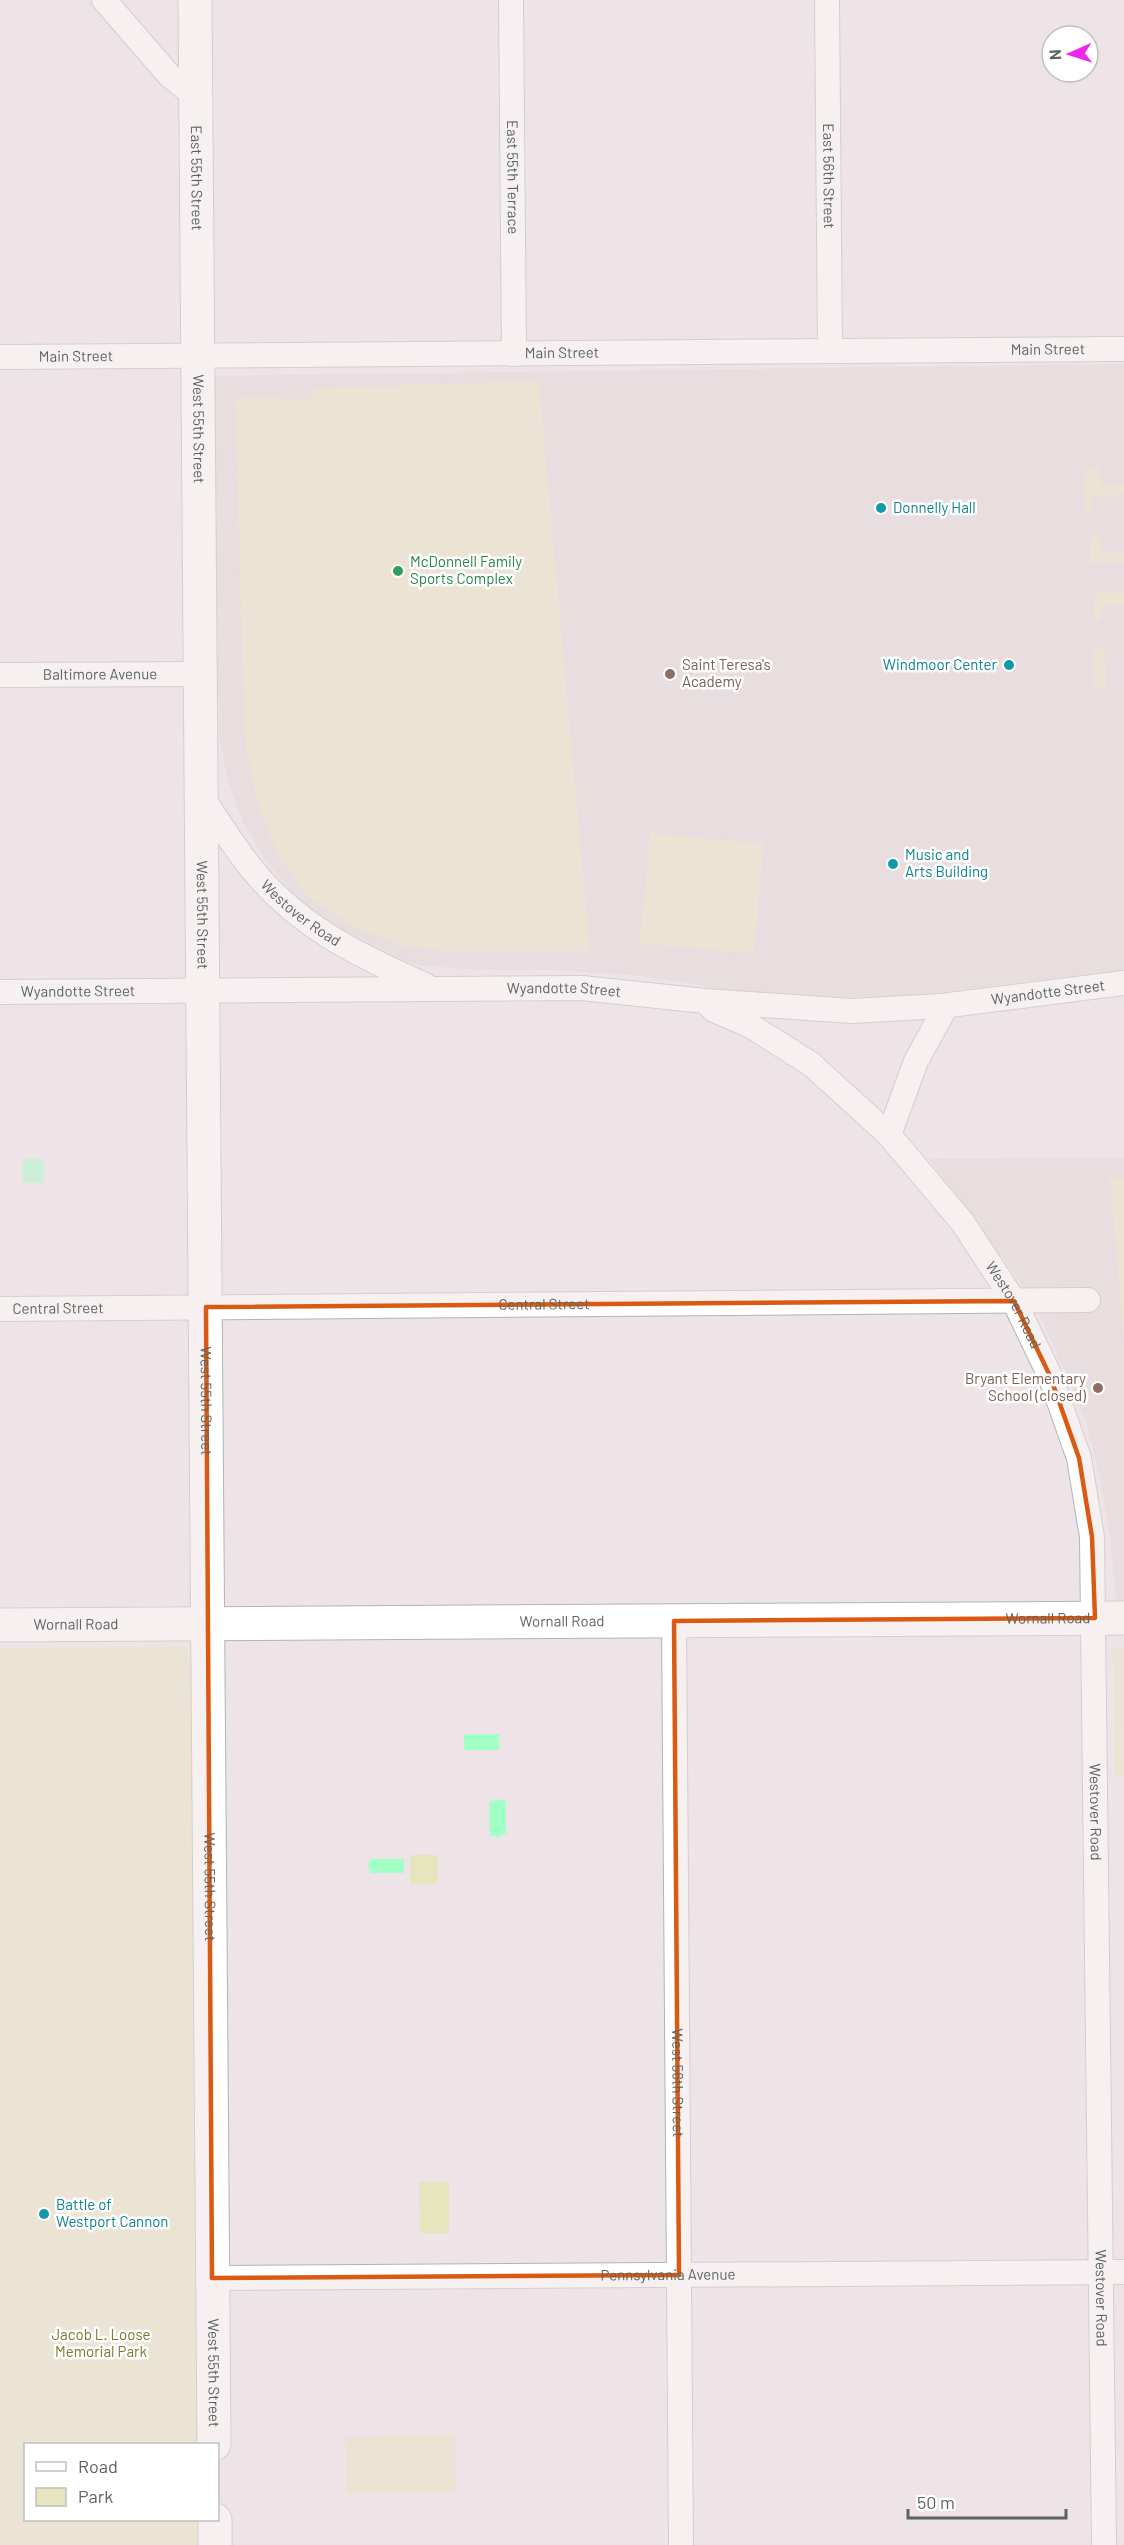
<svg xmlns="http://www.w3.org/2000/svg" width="1124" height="2545" font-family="Barlow,sans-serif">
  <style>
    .education { fill: #e0d4d7 }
    .green { fill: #e7e5be }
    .water { fill: #a2ffc6 }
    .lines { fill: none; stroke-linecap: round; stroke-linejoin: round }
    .street-casing { stroke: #aeb6b3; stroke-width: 26 }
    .secondary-casing { stroke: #adb7b3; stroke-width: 35 }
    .street { stroke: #fff; stroke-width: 24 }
    .secondary { stroke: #fff; stroke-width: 33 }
    .marked { fill: none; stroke: #da5a14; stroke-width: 4.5; stroke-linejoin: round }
    .culture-dot { fill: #0f9aa8; stroke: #fff; stroke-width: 2 }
    .leisure-dot { fill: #2e9e5b; stroke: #fff; stroke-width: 2 }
    .education-dot { fill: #8d6e63; stroke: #fff; stroke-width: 2 }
    .labels { text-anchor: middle; stroke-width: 5; stroke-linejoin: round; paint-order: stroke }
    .street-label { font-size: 15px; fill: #5b6460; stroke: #fff }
    .culture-label { font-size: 15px; fill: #0d838f; stroke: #fff; text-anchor: start }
    .leisure-label { font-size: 15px; fill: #27864d; stroke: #fff; text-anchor: start }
    .education-label { font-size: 15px; fill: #785e54; stroke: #fff; text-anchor: start }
    .park-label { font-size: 15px; fill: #79792e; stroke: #fff }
  </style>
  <rect width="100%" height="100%" fill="#eee3e6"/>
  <!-- education -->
  <g class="education">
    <path d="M1124,364V972H1103L901,997H823L743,992L634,975L549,970H477L417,965L372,950L320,918L295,895L264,859L243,822L228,781L219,736L213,376Z"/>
    <path d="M1124,1158V1605H1123L1116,1597L1111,1544L1100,1477L1086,1421L1058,1355L1038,1312L1015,1275L929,1159Z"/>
  </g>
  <!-- green -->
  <g class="green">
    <path d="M539,381L590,951H439L401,945L351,926L307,896L278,856L257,801L245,744L235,398L312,399L314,388Z"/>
    <path d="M1100,468L1101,485H1124V495L1092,496V510L1089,513L1084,507L1085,469Z"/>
    <path d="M1097,535L1101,539V553H1124V562L1091,563L1089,539L1092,535Z"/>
    <path d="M1100,592H1124V605H1102L1101,617L1098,621L1093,616L1095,594Z"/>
    <path d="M1093,648H1103L1105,650L1106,686L1103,689L1093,686Z"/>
    <path d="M650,833L764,844L754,954L640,943Z"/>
    <path d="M1110,1178H1124V1341Z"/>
    <path d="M180,1646L192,1652L202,2444H26V2520H203V2545H0V1648Z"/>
    <path d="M1113,1648H1123L1124,1775L1114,1776Z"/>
    <path d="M410,1855H438V1883L410,1884Z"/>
    <path d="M419,2182H449V2233H420Z"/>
    <path d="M455,2435L456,2492L346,2494L345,2437Z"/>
  </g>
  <!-- water -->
  <g class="water">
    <rect x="23" y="1159" width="21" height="24"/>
    <rect x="464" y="1734" width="35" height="16"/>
    <path d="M497,1799L506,1801V1833L500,1837L490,1836L489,1802Z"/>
    <path d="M371,1859H404V1873H371L368,1865Z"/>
  </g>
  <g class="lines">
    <defs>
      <g id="street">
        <path d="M104,0L169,75L196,97"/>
        <path id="s1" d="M511,0L514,354"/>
        <path id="s2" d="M827,0L830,351"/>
        <path id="s3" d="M0,357L1124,349"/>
        <path id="s4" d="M0,675L200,674"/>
        <path id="s5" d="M201,795C216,818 231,842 248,864C295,925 357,955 425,985"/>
        <path id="s6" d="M0,992L582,988L705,1001L852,1011L941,1006L1124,983"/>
        <path d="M709,1005L714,1010L751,1026L811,1064L889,1135"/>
        <path id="s7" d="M941,1006L942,1014L916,1061L889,1135L963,1223L1014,1301L1050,1376L1079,1458L1092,1537L1104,2545"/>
        <path id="s8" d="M0,1309L1088,1300"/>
        <path id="s9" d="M674,1621L681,2545"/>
        <path id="s10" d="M212,2278L1124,2272"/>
      </g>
      <g id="secondary">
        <path id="s11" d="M195,0L214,2444"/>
        <path id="s12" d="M0,1625L1124,1618"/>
        <path d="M215,2520V2545"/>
      </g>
    </defs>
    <!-- street casing -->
    <use href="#street" class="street-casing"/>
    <!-- secondary casing -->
    <use href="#secondary" class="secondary-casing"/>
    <!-- street -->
    <use href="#street" class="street"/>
    <!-- secondary -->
    <use href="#secondary" class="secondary"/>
  </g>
  <!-- marked area -->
  <path d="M0 0H1124V2545H0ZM1014,1301L1050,1376L1079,1458L1092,1537L1095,1618L674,1621L679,2275L212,2278L206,1307Z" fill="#eee3e6" fill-opacity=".55" fill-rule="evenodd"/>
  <path class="marked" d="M1014,1301L1050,1376L1079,1458L1092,1537L1095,1618L674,1621L679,2275L212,2278L206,1307Z"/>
  <!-- markers -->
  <g class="culture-dot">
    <circle cx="881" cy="508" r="6"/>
    <circle cx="1009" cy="665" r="6"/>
    <circle cx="893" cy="864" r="6"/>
    <circle cx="44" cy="2214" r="6"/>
  </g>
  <circle class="leisure-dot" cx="398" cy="571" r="6"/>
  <g class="education-dot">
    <circle cx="670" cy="674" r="6"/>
    <circle cx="1098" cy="1388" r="6"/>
  </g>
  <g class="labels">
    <!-- street labels -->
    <g class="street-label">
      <text dy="5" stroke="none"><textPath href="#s2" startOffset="176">East 56th Street</textPath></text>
      <text dy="5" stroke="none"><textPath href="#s1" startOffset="177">East 55th Terrace</textPath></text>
      <text dy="5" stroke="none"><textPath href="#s11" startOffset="178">East 55th Street</textPath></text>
      <text dy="5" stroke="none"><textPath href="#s3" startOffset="1048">Main Street</textPath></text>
      <text dy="5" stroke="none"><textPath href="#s3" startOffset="562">Main Street</textPath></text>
      <text dy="5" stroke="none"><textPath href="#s3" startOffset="76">Main Street</textPath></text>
      <text dy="5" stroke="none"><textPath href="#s11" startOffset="429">West 55th Street</textPath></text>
      <text dy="5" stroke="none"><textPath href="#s4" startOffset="100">Baltimore Avenue</textPath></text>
      <text dy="5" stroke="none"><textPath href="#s5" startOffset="156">Westover Road</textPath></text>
      <text dy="5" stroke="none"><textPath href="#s11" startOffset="915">West 55th Street</textPath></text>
      <text dy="5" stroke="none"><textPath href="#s6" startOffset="78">Wyandotte Street</textPath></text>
      <text dy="5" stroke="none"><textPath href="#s6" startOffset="564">Wyandotte Street</textPath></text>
      <text dy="5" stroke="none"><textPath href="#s6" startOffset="1050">Wyandotte Street</textPath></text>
      <text dy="5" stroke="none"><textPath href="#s8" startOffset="544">Central Street</textPath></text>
      <text dy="5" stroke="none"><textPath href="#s7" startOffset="352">Westover Road</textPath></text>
      <text dy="5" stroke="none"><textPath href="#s8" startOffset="58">Central Street</textPath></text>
      <text dy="5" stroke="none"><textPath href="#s11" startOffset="1401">West 55th Street</textPath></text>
      <text dy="5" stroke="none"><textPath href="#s12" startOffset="1048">Wornall Road</textPath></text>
      <text dy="5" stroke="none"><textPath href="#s12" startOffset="562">Wornall Road</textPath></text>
      <text dy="5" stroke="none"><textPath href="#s12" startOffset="76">Wornall Road</textPath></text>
      <text dy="5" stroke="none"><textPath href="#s7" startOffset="874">Westover Road</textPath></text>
      <text dy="5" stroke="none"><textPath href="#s11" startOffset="1887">West 55th Street</textPath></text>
      <text dy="5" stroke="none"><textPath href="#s9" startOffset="462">West 56th Street</textPath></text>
      <text dy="5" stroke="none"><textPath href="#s10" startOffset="456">Pennsylvania Avenue</textPath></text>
      <text dy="5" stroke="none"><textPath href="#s7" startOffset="1360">Westover Road</textPath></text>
      <text dy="5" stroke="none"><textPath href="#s11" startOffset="2373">West 55th Street</textPath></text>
    </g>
    <!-- culture labels -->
    <g class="culture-label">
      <text x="893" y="513">Donnelly Hall</text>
      <text x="997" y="670" text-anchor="end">Windmoor Center</text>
      <text x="905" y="860">Music and<tspan x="905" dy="17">Arts Building</tspan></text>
      <text x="56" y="2210">Battle of<tspan x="56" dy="17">Westport Cannon</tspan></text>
    </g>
    <!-- leisure labels -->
    <g class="leisure-label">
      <text x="410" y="567">McDonnell Family<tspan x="410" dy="17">Sports Complex</tspan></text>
    </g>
    <!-- education labels -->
    <g class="education-label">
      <text x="682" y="670">Saint Teresa's<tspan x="682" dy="17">Academy</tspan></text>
      <text x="1086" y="1384" text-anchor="end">Bryant Elementary<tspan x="1086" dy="17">School (closed)</tspan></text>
    </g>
    <!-- park labels -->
    <g class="park-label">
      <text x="101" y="2340">Jacob L. Loose<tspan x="101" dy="17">Memorial Park</tspan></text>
    </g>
  </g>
  <!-- legend -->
  <rect x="24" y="2443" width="195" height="78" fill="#ffffff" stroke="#bdc1bf" stroke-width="1.5"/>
  <rect x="36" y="2462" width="30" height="9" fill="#ffffff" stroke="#bdc1bf" stroke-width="1.5"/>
  <text x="78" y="2473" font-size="18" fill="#5b6460">Road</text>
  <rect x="36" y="2488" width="30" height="18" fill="#e7e5be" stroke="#bdc1bf" stroke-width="1.5"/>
  <text x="78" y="2503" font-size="18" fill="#5b6460">Park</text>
  <!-- north arrow -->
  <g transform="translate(1070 54) rotate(267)"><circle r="28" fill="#ffffff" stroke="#bdc1bf" stroke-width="1.5"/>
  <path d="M0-4.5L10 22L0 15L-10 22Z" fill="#f027ea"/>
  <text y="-9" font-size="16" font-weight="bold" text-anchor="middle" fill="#5b6460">N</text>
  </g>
  <!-- scale -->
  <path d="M908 2509v9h158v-9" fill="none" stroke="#5b6460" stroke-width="3"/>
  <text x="917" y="2509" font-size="18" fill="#5b6460" stroke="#ffffff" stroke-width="4.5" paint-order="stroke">50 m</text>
</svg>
